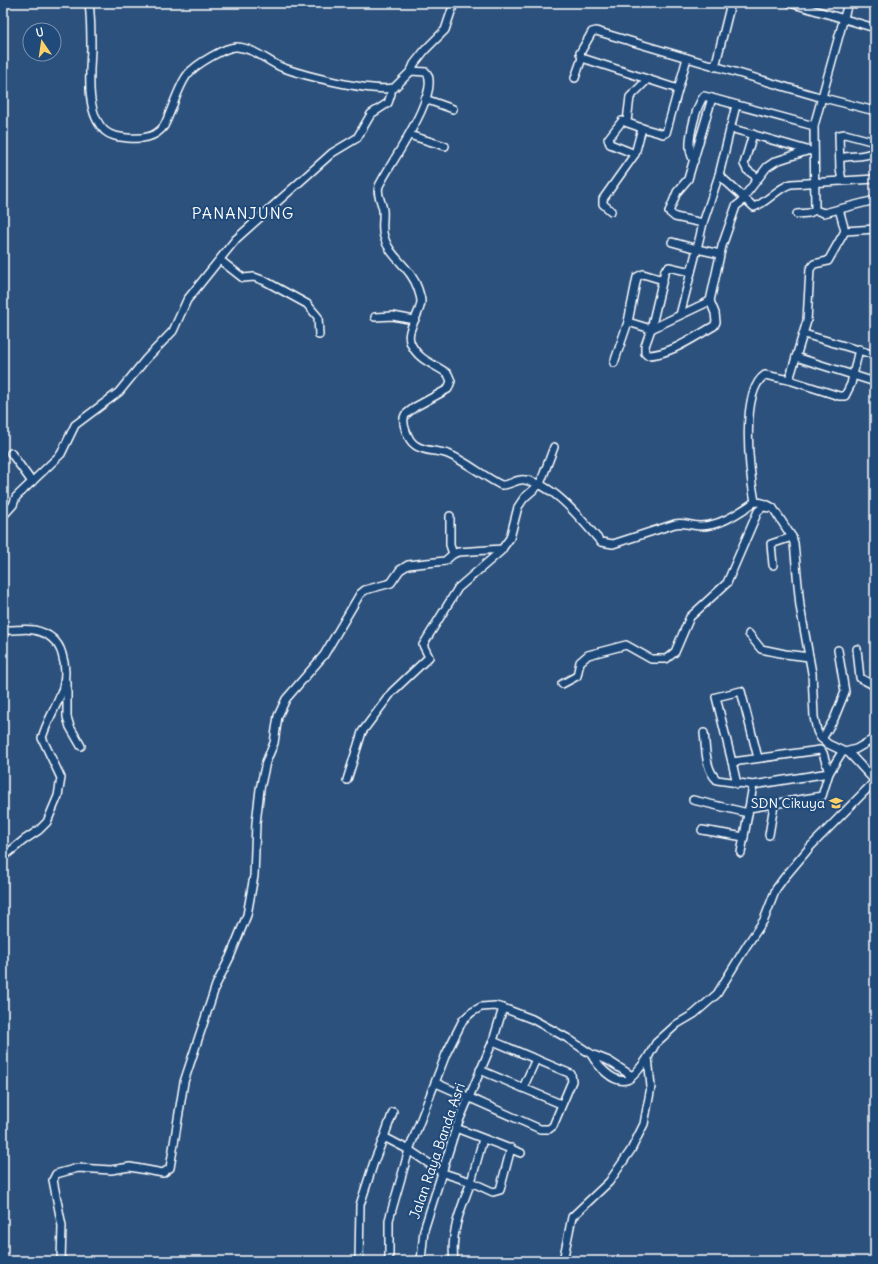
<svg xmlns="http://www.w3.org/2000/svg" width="878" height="1264" font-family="Delius,sans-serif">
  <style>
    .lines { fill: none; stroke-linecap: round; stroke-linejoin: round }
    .minor-casing { stroke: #fff; stroke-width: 10 }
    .minor { stroke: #1f4a7a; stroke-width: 7 }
    .labels { text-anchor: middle; stroke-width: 4; stroke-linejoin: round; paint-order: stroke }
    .poi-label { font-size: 14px; fill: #fff; stroke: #1f4a7a; text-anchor: end }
    .street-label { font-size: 14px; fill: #fff; stroke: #1f4a7a }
    .quarter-label { font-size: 16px; letter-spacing: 1px; fill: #fff; stroke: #1f4a7a }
  </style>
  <rect width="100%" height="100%" fill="#2d517d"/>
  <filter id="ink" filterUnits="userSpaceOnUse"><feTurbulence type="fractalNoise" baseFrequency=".025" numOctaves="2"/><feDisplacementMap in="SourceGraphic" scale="8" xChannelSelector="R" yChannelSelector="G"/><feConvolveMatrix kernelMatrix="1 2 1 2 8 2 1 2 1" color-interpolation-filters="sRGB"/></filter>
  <g filter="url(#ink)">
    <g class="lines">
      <defs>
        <g id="minor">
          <path d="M89,3C91,18 91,34 91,49C90,72 85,113 105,131C112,137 120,137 128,138C142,139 155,138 164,126C171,113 179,84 188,74C195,65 226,46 237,47C254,48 267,61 281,67C305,76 369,92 394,88L411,71L414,64L425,50L445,30L454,3"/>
          <path d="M790,3L875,28"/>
          <path d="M848,3L814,126L815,210L824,213L875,200"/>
          <path d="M715,67L731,3"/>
          <path d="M411,71L426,72C443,91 388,166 379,186C376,194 382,202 383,210C384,219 381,228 384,237C390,258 411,267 418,289C419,293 421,297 421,301C421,315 404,330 411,344C419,361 435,364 448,374L451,381L448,389L415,407L405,415C401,423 408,440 415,445C424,452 438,450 448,454C467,462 483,476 501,485C510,486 517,478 525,480C555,484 582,521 601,542L613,544L675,524C684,522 691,526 700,526C721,526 738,513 755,502C762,502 767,504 773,508L792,537L794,543L800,606L812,673L814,717L817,731L820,737L828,744L845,752L856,749L875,738"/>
          <path d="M575,78L582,58"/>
          <path d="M678,89L582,58L580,53L592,32L596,31L816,96L875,111"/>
          <path d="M425,99L453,109"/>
          <path d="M627,121L630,97L647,80"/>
          <path d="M730,128L814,152"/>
          <path d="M753,134L744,164L747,170L758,178"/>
          <path d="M409,135L445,146"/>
          <path d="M635,154L610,144L608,139L622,121L642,128"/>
          <path d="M840,158C851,155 866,158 875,151"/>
          <path d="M694,161C692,157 690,153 690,148C689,136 696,106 704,96L814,126"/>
          <path d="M719,175L754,207C768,202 777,188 791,184L875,179"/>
          <path d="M842,181L840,169L839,135L845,134L875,142"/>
          <path d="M743,198L767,167L776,161L807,151"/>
          <path d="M611,211L603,204V199L635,154L642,128L663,134L666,133L687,58"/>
          <path d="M797,214L809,213L815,210"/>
          <path d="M703,223L675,217L669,212L677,192L688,179L712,98"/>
          <path d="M845,231L875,229"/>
          <path d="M672,242L697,249L703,223L719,175L736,105"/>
          <path d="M220,260L243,278L254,277L265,281L307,304L318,317L319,335"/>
          <path d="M691,272L669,267L665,270L651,329L645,346V353L647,355C670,355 694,337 714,326L716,322L715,313L710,301L722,246L736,206L744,200"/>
          <path d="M680,315L697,249L720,254"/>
          <path d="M375,317L393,316L414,320"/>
          <path d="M628,322L651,329L710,301"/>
          <path d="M804,334L875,355"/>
          <path d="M796,357L875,382"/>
          <path d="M614,363L628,322L637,277L643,274L663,280"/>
          <path d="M789,380L839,396H845L851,384L859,349"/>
          <path d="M11,453L32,482"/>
          <path d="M755,502C750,475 739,392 765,375L789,380L807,321L810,269L814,264L828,261L845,231L839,209"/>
          <path d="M3,516L13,505L16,497L61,454L75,425L119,392L146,359L173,331L187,300L236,239L332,153L357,138L371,114L388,103L391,94V89"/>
          <path d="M450,516V545L453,554"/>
          <path d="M773,565L771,544L792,537"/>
          <path d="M3,630C13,631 24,628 34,630C48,633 58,640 62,654C73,689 51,707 42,738L61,778L58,796L47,822L39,830L24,840L3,857"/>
          <path d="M749,634L761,649L785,654L809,657"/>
          <path d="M857,649L860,678L875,686"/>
          <path d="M67,683V717L70,727L81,746"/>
          <path d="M562,684L577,676L580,662L588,655L626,645L651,659H666L675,652L690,617L727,583L758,511L763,507L771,508"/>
          <path d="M704,733C706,748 705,769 717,780L753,785"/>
          <path d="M822,739L834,719L845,692L838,650"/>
          <path d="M848,752L875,781"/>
          <path d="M732,762L737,784"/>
          <path d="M347,780L362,732L392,692L429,657L423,645L458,588L502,550"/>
          <path d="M693,800L748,813"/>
          <path d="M749,808L753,785L829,773L823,753L820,750L732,762L716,697L741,691L758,758"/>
          <path d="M702,830L744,837"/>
          <path d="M769,835L774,805"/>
          <path d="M741,853L749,808L822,796L829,773L842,752"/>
          <path d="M591,1054C597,1065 613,1084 627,1080C633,1078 645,1062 648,1057"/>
          <path d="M480,1070L561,1104"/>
          <path d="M436,1083L540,1129H549L553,1126L572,1081L571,1074L493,1041"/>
          <path d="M523,1088L536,1059"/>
          <path d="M456,1128L521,1153"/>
          <path d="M384,1137L393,1112"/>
          <path d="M61,1261L62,1226L53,1180L56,1174L78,1168L111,1170L130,1167L163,1173L170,1168L184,1082L216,985L230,957L247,915L254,876L256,823L260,789L266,762L274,743L278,716L286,699L324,655L360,594L365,590L391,583L400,570L408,565L445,561L453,554L458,552L502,549L510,538L518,507L524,498L540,484L554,447"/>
          <path d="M359,1261L360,1205L374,1162L384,1137L409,1150L446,1054L463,1020L472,1012L481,1007L495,1006L503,1008L532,1019L567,1038L591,1054L609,1061L632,1076"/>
          <path d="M389,1261V1220L409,1150L443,1173L471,1182L483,1139"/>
          <path d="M421,1261L424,1230L456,1128L493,1041L503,1008"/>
          <path d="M454,1261C450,1233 461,1208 471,1182L493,1192L500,1190L511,1148"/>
          <path d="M563,1261L572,1217L609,1182L631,1150L644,1124L651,1087L648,1057L656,1043L677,1024L694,1014L717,994L747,945L764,920L776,889L784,878L810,847L875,781"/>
        </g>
      </defs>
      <!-- minor casing -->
      <use href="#minor" class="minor-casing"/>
      <!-- minor -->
      <use href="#minor" class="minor"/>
    </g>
  </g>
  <!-- icons -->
  <defs>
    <symbol id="school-bare" viewBox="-9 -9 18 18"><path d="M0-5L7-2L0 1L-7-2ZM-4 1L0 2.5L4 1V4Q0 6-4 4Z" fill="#ffd166" stroke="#1f4a7a" stroke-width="2.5" paint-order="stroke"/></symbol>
  </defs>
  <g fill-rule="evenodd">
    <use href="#school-bare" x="826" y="793" width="20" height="20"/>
  </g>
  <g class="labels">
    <!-- poi labels -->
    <g class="poi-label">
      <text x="825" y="808">SDN Cikuya</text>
    </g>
    <!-- street labels -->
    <g class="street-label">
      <text transform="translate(437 1151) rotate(-71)" y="5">Jalan Raya Banda Asri</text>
    </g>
    <!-- quarter labels -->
    <g class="quarter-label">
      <text x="243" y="219">PANANJUNG</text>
    </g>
  </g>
  <!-- margin -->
  <rect width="878" height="1264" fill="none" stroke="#1f4a7a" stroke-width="16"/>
  <rect x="8" y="8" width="862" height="1248" fill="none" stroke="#fff" stroke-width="1.5" filter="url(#ink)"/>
  <!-- north arrow -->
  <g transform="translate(42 42) rotate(347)"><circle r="19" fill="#1f4a7a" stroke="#7992af"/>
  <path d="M0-3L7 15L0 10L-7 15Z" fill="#ffd166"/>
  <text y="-6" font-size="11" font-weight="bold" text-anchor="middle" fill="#ffffff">U</text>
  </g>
</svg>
